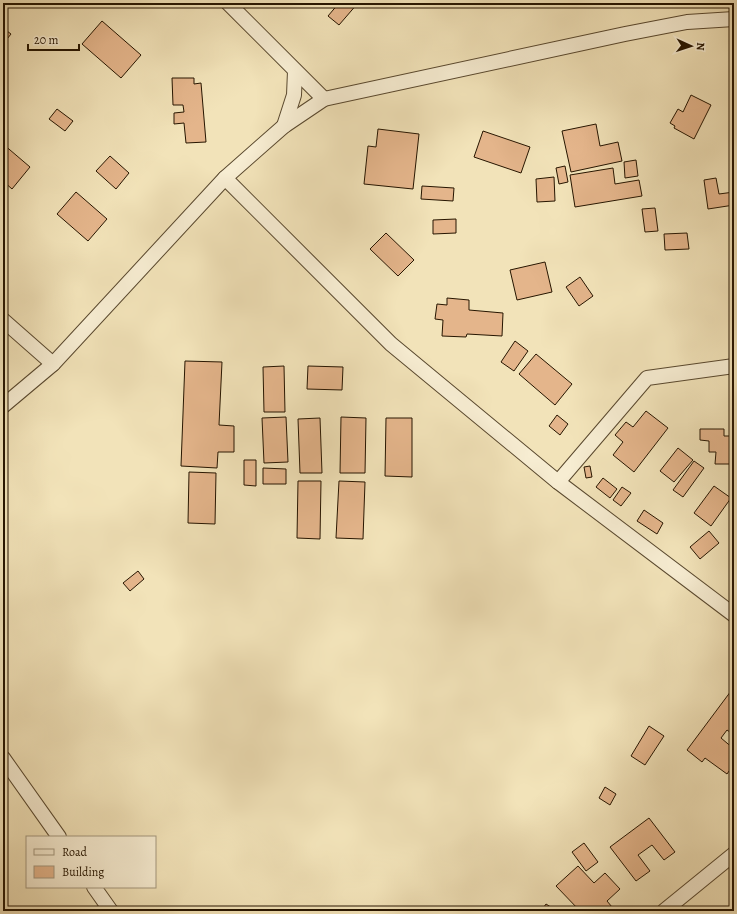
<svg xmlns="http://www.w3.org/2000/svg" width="737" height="914" font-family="Alegreya,serif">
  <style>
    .building { fill: #e4b58b; stroke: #261500 }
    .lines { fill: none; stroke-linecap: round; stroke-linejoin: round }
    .minor-casing { stroke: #59482e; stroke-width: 16 }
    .minor { stroke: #f7edd2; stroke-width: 14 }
  </style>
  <rect width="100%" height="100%" fill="#f2e3b9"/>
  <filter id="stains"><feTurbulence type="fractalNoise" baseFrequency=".005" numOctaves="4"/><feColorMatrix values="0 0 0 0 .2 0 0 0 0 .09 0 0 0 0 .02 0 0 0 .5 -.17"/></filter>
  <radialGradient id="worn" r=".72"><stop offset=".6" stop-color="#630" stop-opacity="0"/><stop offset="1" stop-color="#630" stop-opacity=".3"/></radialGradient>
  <!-- building -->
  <g class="building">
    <path d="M339,3H358L339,25L328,16Z"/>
    <path d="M102,21L141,55L121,78L82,44Z"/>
    <path d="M3,28L11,34L3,44Z"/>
    <path d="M172,78H194V84L201,83L206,142L186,143L184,123L174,124V113L184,112L183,105H173Z"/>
    <path d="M691,95L711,105L694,139L674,128L675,126L670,123L678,109L683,112Z"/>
    <path d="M57,109L73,121L65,131L49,119Z"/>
    <path d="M596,124L600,146L618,142L622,161L571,172L562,131Z"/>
    <path d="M378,129L419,134L413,189L364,184L368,146L376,147Z"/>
    <path d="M483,131L530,147L521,173L474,157Z"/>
    <path d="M3,144L30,167L12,189L3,181Z"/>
    <path d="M110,156L129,173L116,189L96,171Z"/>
    <path d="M636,160L638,176L625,178L624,162Z"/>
    <path d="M565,166L568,182L559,184L556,168Z"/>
    <path d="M613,168L615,184L639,180L642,196L575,207L570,175Z"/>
    <path d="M554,177L555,201L537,202L536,179Z"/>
    <path d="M716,178L719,194L734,192V205L708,209L704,180Z"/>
    <path d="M422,186L454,188L453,201L421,199Z"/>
    <path d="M76,192L107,219L88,241L57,214Z"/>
    <path d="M655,208L658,231L645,232L642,209Z"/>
    <path d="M456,219V233L433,234V220Z"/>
    <path d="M386,233L414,260L398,276L370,249Z"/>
    <path d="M687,233L689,249L665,250L664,234Z"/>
    <path d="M545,262L552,292L517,300L510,270Z"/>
    <path d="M580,277L593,296L579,306L566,287Z"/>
    <path d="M447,298L469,300V310L503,313L502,336L467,334L466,337L442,336L443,320L435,319L437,304L447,305Z"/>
    <path d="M515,341L528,351L514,371L501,362Z"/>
    <path d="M536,354L572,384L555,405L519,374Z"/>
    <path d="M185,361L222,362L219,425L234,426V452H218L217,468L181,466Z"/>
    <path d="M284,366L285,412H264L263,367Z"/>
    <path d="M308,366L343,367L342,390L307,389Z"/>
    <path d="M646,411L668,428L634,472L613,455L623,442L615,435L626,422L633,427Z"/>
    <path d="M557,415L568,424L560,435L549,426Z"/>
    <path d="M286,417L288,462L264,463L262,418Z"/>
    <path d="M341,417L366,418L365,473H340Z"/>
    <path d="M320,418L322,473H300L298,419Z"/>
    <path d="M386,418H412V477L385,476Z"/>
    <path d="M700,429H724V436H734V464H715L716,452H709V441L700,440Z"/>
    <path d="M678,448L693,460L674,482L660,471Z"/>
    <path d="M244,460H256V486L244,485Z"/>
    <path d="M694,461L704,468L683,497L673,490Z"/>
    <path d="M590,466L592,477L586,478L584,467Z"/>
    <path d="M263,468L286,469V484H263Z"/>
    <path d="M189,472L216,473L215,524L188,523Z"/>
    <path d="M603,478L617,489L610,498L596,487Z"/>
    <path d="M298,481H321L320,539L297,538Z"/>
    <path d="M339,481L365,482L363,539L336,538Z"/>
    <path d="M714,486L731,498L711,526L694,513Z"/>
    <path d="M622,487L631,493L621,506L613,500Z"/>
    <path d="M644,510L663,523L657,534L637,521Z"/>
    <path d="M709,531L719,543L700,559L690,547Z"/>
    <path d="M138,571L144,579L130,591L123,583Z"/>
    <path d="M731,691L734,694V735L727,730L721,738L734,749V764L727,774L705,758L702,762L687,750Z"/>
    <path d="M649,726L664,736L645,765L631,756Z"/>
    <path d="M605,787L616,794L610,805L599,798Z"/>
    <path d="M649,818L675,852L664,860L652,845L638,855L650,871L636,881L610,847Z"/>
    <path d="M584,843L598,862L586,871L572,852Z"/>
    <path d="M578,866L594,883L605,873L620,889L607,901L612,907L608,911H580L556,886Z"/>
    <path d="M546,904L557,911H541Z"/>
  </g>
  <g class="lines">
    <defs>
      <g id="minor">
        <path d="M228,3L324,99"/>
        <path d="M284,126L294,95L295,71"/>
        <path d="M225,178L391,344L558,482L734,615"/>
        <path d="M3,320L53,364"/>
        <path d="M3,406L53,364L225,178L284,126L324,99L625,34L687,22L734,19"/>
        <path d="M558,482L647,378L734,366"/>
        <path d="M3,758L59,837"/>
        <path d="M94,887L111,911"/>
        <path d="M664,911L734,854"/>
      </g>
    </defs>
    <!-- minor casing -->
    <use href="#minor" class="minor-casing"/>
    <!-- minor -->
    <use href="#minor" class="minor"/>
  </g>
  <!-- margin -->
  <rect width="737" height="914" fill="none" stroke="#f2e3b9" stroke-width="16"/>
  <rect x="4" y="4" width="729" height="906" fill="none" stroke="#261500" stroke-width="2"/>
  <rect x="8" y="8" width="721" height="898" fill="none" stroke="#261500"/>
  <!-- legend -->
  <rect x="26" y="836" width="130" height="52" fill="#f7edd2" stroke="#a3977e"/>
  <rect x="34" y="849" width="20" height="6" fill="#f7edd2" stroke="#a3977e"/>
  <text x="62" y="856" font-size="12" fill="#261500">Road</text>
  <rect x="34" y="866" width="20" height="12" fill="#e4b58b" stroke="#a3977e"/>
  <text x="62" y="876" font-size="12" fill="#261500">Building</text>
  <!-- north arrow -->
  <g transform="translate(691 46) rotate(93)" stroke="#f7edd2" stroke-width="3" paint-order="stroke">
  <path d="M0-3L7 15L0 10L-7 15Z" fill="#261500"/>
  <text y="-6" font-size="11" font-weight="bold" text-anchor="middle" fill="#261500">N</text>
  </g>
  <!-- scale -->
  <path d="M28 44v6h51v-6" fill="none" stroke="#261500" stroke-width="2"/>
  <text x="34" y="44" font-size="12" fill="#261500" stroke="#f7edd2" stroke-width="3" paint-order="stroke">20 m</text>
  <rect width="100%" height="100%" filter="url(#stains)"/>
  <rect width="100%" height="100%" fill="url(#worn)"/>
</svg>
